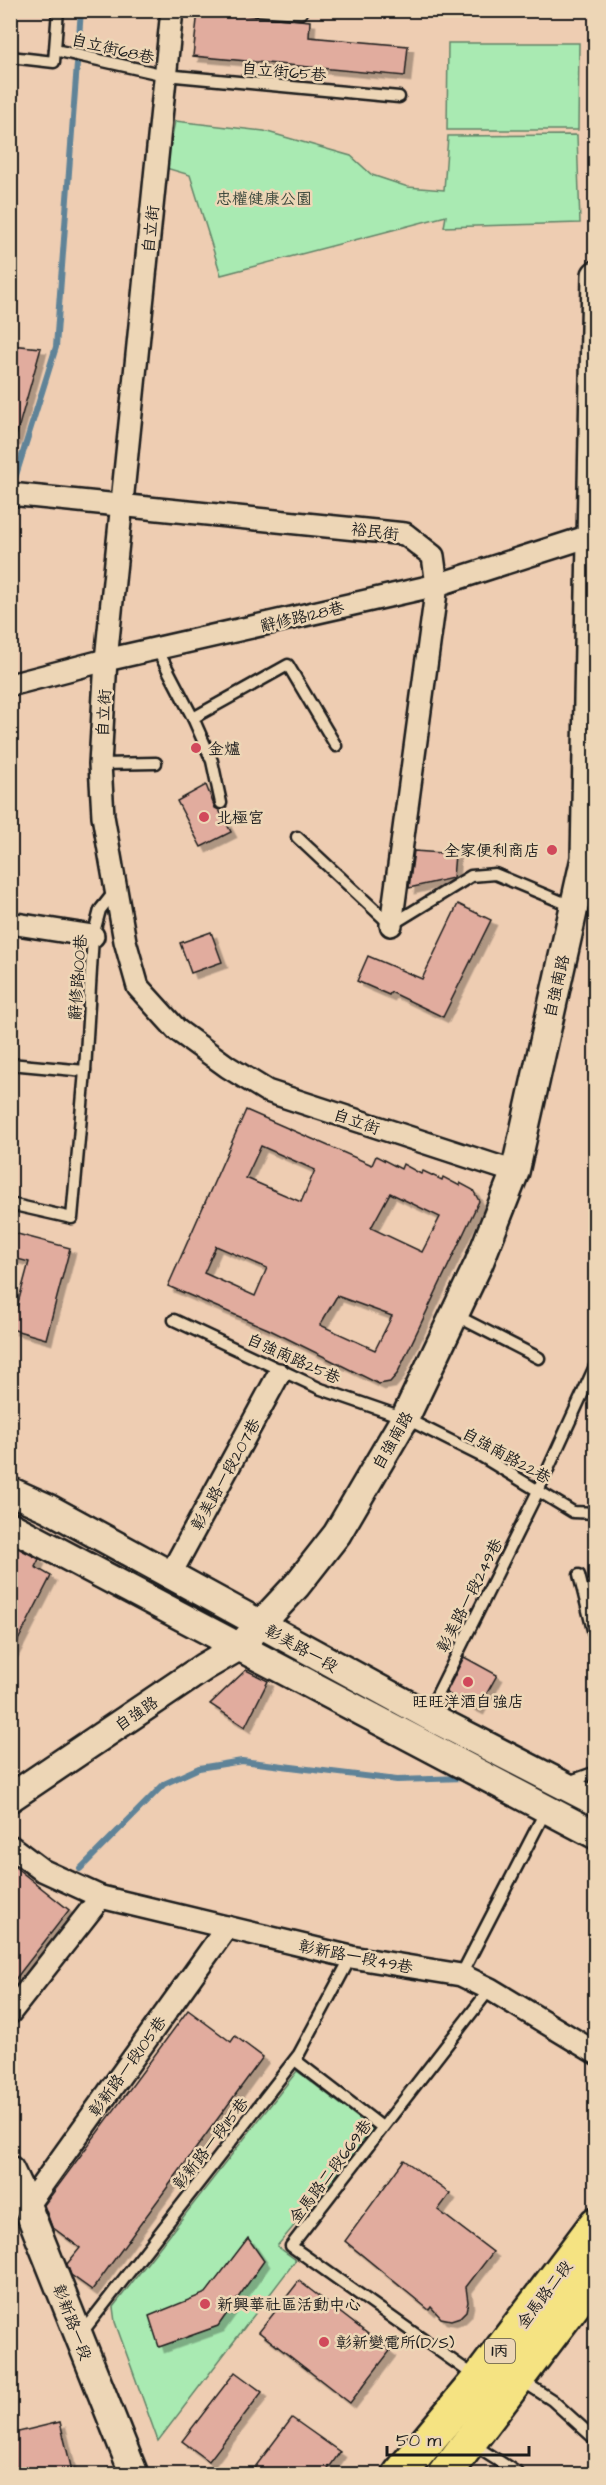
<svg xmlns="http://www.w3.org/2000/svg" width="606" height="2485" font-family="'Architects Daughter','LXGW WenKai TC',sans-serif">
  <style>
    .green { fill: #a9eab2; stroke: #628367; stroke-width: 1.5 }
    .lines { fill: none; stroke-linecap: round; stroke-linejoin: round }
    .stream { stroke: #5e8398; stroke-width: 6 }
    .building { fill: #e1ac9e; stroke: #1c1c1c; stroke-width: 1.5; fill-rule: evenodd; filter: url(#shadow) }
    .service-casing { stroke: #1c1c1c; stroke-width: 15 }
    .minor-casing { stroke: #1c1c1c; stroke-width: 26 }
    .tertiary-casing { stroke: #1c1c1c; stroke-width: 32 }
    .primary-casing { stroke: #1c1c1c; stroke-width: 38 }
    .service { stroke: #edd6b6; stroke-width: 10 }
    .minor { stroke: #edd6b6; stroke-width: 21 }
    .tertiary { stroke: #edd6b6; stroke-width: 27 }
    .primary { stroke: #f5e382; stroke-width: 33 }
    .poi-dot { fill: #d1495b; stroke: #edd6b6; stroke-width: 2 }
    .labels { text-anchor: middle; stroke-width: 5; stroke-linejoin: round; paint-order: stroke }
    .shield { fill: #edd6b6; stroke: #5b544a; stroke-width: 1.5 }
    .shield-label { font-size: 15px; font-weight: bold; fill: #1c1c1c }
    .street-label { font-size: 16px; fill: #1c1c1c; stroke: #edd6b6 }
    .park-label { font-size: 16px; fill: #38453a; stroke: #edd6b6 }
    .poi-label { font-size: 16px; fill: #1c1c1c; stroke: #edd6b6; text-anchor: start }
  </style>
  <defs>
    <filter id="shadow"><feDropShadow dx="5.5" dy="5.5" stdDeviation="0" flood-color="#0004"/></filter>
  </defs>
  <rect width="100%" height="100%" fill="#eecdb2"/>
  <filter id="ink" filterUnits="userSpaceOnUse"><feTurbulence type="fractalNoise" baseFrequency=".0167" numOctaves="2"/><feDisplacementMap in="SourceGraphic" scale="12" xChannelSelector="R" yChannelSelector="G"/><feConvolveMatrix kernelMatrix="1 2 1 2 8 2 1 2 1" color-interpolation-filters="sRGB"/></filter>
  <g filter="url(#ink)">
    <!-- green -->
    <g class="green">
      <path d="M448,43H579L578,130H447Z"/>
      <path d="M175,121L264,131L351,156L372,175L408,187L444,190L448,136L577,135L580,223L444,227L446,216L221,275L190,175L166,168Z"/>
      <path d="M297,2071L374,2130L277,2246L296,2260L158,2441L115,2322L113,2307Z"/>
    </g>
    <g class="lines">
      <!-- stream -->
      <g class="stream">
        <path d="M11,491L56,347L81,10"/>
        <path d="M80,1869L164,1784L199,1768L242,1761L397,1780L465,1778"/>
      </g>
    </g>
    <!-- building -->
    <g class="building">
      <path d="M198,11L310,21L309,37L408,46L405,76L193,56Z"/>
      <path d="M10,345L41,348L15,440H10Z"/>
      <path d="M206,785L215,808L219,810L231,832L201,847L177,801Z"/>
      <path d="M414,851L455,854L453,878L409,888Z"/>
      <path d="M458,904L491,920L443,1017L391,992L389,995L357,981L368,956L422,979Z"/>
      <path d="M211,932L222,962L191,973L180,943Z"/>
      <path d="M246,1110L372,1165L376,1156L401,1169L403,1164L421,1174L423,1171L442,1180L443,1177L460,1186V1183L473,1190L479,1201L397,1374L390,1382L379,1384L268,1329L168,1286ZM261,1146L315,1170L301,1202L246,1178ZM390,1193L440,1217L422,1252L371,1228ZM216,1246L267,1268L255,1296L204,1273ZM337,1296L392,1316L375,1350L320,1325Z"/>
      <path d="M10,1232L70,1248L46,1339L11,1329L29,1262L10,1257Z"/>
      <path d="M10,1544L39,1559L35,1567L51,1576L10,1656Z"/>
      <path d="M464,1657L497,1675L478,1709L446,1693Z"/>
      <path d="M246,1670L268,1681L245,1727L210,1704Z"/>
      <path d="M10,1863L69,1910L10,1986Z"/>
      <path d="M188,2010L231,2042L235,2036L263,2057L92,2290L71,2275L67,2264L80,2248L52,2227L44,2205Z"/>
      <path d="M404,2160L450,2194L438,2210L493,2252L466,2287L468,2302L466,2311L460,2317L451,2320L441,2318L431,2307L429,2310L345,2241Z"/>
      <path d="M248,2238L264,2261L218,2326L159,2347L149,2316L206,2293Z"/>
      <path d="M299,2281L390,2351L350,2403L259,2332Z"/>
      <path d="M235,2372L262,2392L209,2461L182,2441Z"/>
      <path d="M292,2418L340,2452L324,2475H249Z"/>
      <path d="M60,2422L73,2475H10V2434Z"/>
    </g>
    <g class="lines">
      <defs>
        <g id="service">
          <path d="M257,10L301,13L303,10"/>
          <path d="M55,50L165,75L399,97"/>
          <path d="M10,57L54,62L58,10"/>
          <path d="M157,649L193,718L288,665L336,746"/>
          <path d="M193,718L212,761L221,803"/>
          <path d="M100,764L156,763"/>
          <path d="M297,837L391,925L471,876L495,874L574,907"/>
          <path d="M578,889L596,894"/>
          <path d="M10,1064L85,1071"/>
          <path d="M10,1204L72,1218L85,1071L93,936L100,910L115,891"/>
          <path d="M455,1315L539,1358"/>
          <path d="M174,1320L321,1389L405,1418L481,1456L573,1512L596,1513"/>
          <path d="M579,1575L596,1642"/>
          <path d="M427,1715L539,1489L596,1364"/>
          <path d="M565,1783L596,1772"/>
          <path d="M461,1975L546,1810"/>
          <path d="M295,2060L382,2127"/>
          <path d="M81,2334L299,2054L351,1957"/>
          <path d="M476,2377L291,2246L490,1989"/>
          <path d="M521,2380L552,2400L596,2440"/>
          <path d="M472,2444L519,2474"/>
        </g>
        <g id="minor">
          <path d="M172,10L106,660L100,764L103,816L125,941L138,987L177,1030L228,1067L267,1091L515,1172"/>
          <path d="M10,494L405,534L433,556L437,585L391,925"/>
          <path d="M10,685L106,660L437,585L596,534"/>
          <path d="M10,923L93,936"/>
          <path d="M170,1575L279,1374"/>
          <path d="M10,1846L42,1870L101,1897L351,1957L461,1975L490,1989L596,2053"/>
          <path d="M10,2013L101,1897"/>
          <path d="M27,2206L227,1927"/>
        </g>
        <g id="tertiary">
          <path d="M10,1491L48,1508L427,1715L596,1802"/>
          <path d="M10,1526L596,1835"/>
          <path d="M10,1798L204,1667L240,1646L297,1585L337,1534L405,1418L479,1263L515,1172L585,858L596,275"/>
          <path d="M10,2170L27,2206L134,2474"/>
        </g>
        <g id="primary">
          <path d="M400,2474L479,2379L596,2224"/>
          <path d="M445,2474L596,2275"/>
        </g>
      </defs>
      <!-- service casing -->
      <use href="#service" class="service-casing"/>
      <!-- minor casing -->
      <use href="#minor" class="minor-casing"/>
      <!-- tertiary casing -->
      <use href="#tertiary" class="tertiary-casing"/>
      <!-- primary casing -->
      <use href="#primary" class="primary-casing"/>
      <!-- service -->
      <use href="#service" class="service"/>
      <!-- minor -->
      <use href="#minor" class="minor"/>
      <!-- tertiary -->
      <use href="#tertiary" class="tertiary"/>
      <!-- primary -->
      <use href="#primary" class="primary"/>
    </g>
  </g>
  <!-- markers -->
  <g class="poi-dot">
    <circle cx="196" cy="748" r="6"/>
    <circle cx="204" cy="817" r="6"/>
    <circle cx="552" cy="850" r="6"/>
    <circle cx="468" cy="1682" r="6"/>
    <circle cx="205" cy="2304" r="6"/>
    <circle cx="324" cy="2342" r="6"/>
  </g>
  <g class="labels">
    <!-- shield labels -->
    <rect class="shield" x="485" y="2339" width="30" height="24" rx="4.5"/>
    <g class="shield-label">
      <text x="500" y="2356">1丙</text>
    </g>
    <!-- street labels -->
    <g class="street-label">
      <text transform="translate(113 48) rotate(13)" y="6">自立街68巷</text>
      <text transform="translate(284 71) rotate(5)" y="6">自立街65巷</text>
      <text transform="translate(150 229) rotate(-84)" y="6">自立街</text>
      <text transform="translate(375 531) rotate(7)" y="6">裕民街</text>
      <text transform="translate(302 616) rotate(-13)" y="6">辭修路128巷</text>
      <text transform="translate(103 713) rotate(-87)" y="6">自立街</text>
      <text transform="translate(77 977) rotate(-86)" y="6">辭修路100巷</text>
      <text transform="translate(556 986) rotate(-77)" y="6">自強南路</text>
      <text transform="translate(357 1121) rotate(19)" y="6">自立街</text>
      <text transform="translate(294 1358) rotate(24)" y="6">自強南路25巷</text>
      <text transform="translate(392 1440) rotate(-60)" y="6">自強南路</text>
      <text transform="translate(507 1455) rotate(29)" y="6">自強南路22巷</text>
      <text transform="translate(225 1474) rotate(-61)" y="6">彰美路一段207巷</text>
      <text transform="translate(469 1595) rotate(-63)" y="6">彰美路一段249巷</text>
      <text transform="translate(302 1648) rotate(29)" y="6">彰美路一段</text>
      <text transform="translate(136 1713) rotate(-34)" y="6">自強路</text>
      <text transform="translate(356 1956) rotate(11)" y="6">彰新路一段49巷</text>
      <text transform="translate(127 2066) rotate(-54)" y="6">彰新路一段105巷</text>
      <text transform="translate(210 2143) rotate(-52)" y="6">彰新路一段115巷</text>
      <text transform="translate(330 2171) rotate(-53)" y="6">金馬路二段669巷</text>
      <text transform="translate(544 2294) rotate(-53)" y="6">金馬路二段</text>
      <text transform="translate(73 2322) rotate(69)" y="6">彰新路一段</text>
    </g>
    <!-- park labels -->
    <g class="park-label">
      <text x="264" y="204">忠權健康公園</text>
    </g>
    <!-- poi labels -->
    <g class="poi-label">
      <text x="208" y="754">金爐</text>
      <text x="216" y="823">北極宮</text>
      <text x="540" y="856" text-anchor="end">全家便利商店</text>
      <text x="468" y="1707" text-anchor="middle">旺旺洋酒自強店</text>
      <text x="217" y="2310">新興華社區活動中心</text>
      <text x="336" y="2348">彰新變電所(D/S)</text>
    </g>
  </g>
  <!-- margin -->
  <rect width="606" height="2485" fill="none" stroke="#edd6b6" stroke-width="36"/>
  <rect x="18" y="18" width="570" height="2449" fill="none" stroke="#1c1c1c" stroke-width="2" filter="url(#ink)"/>
  <!-- scale -->
  <path d="M387 2446v9h142v-9" fill="none" stroke="#1c1c1c" stroke-width="3"/>
  <text x="396" y="2446" font-size="18" fill="#1c1c1c" stroke="#edd6b6" stroke-width="4.5" paint-order="stroke">50 m</text>
</svg>
